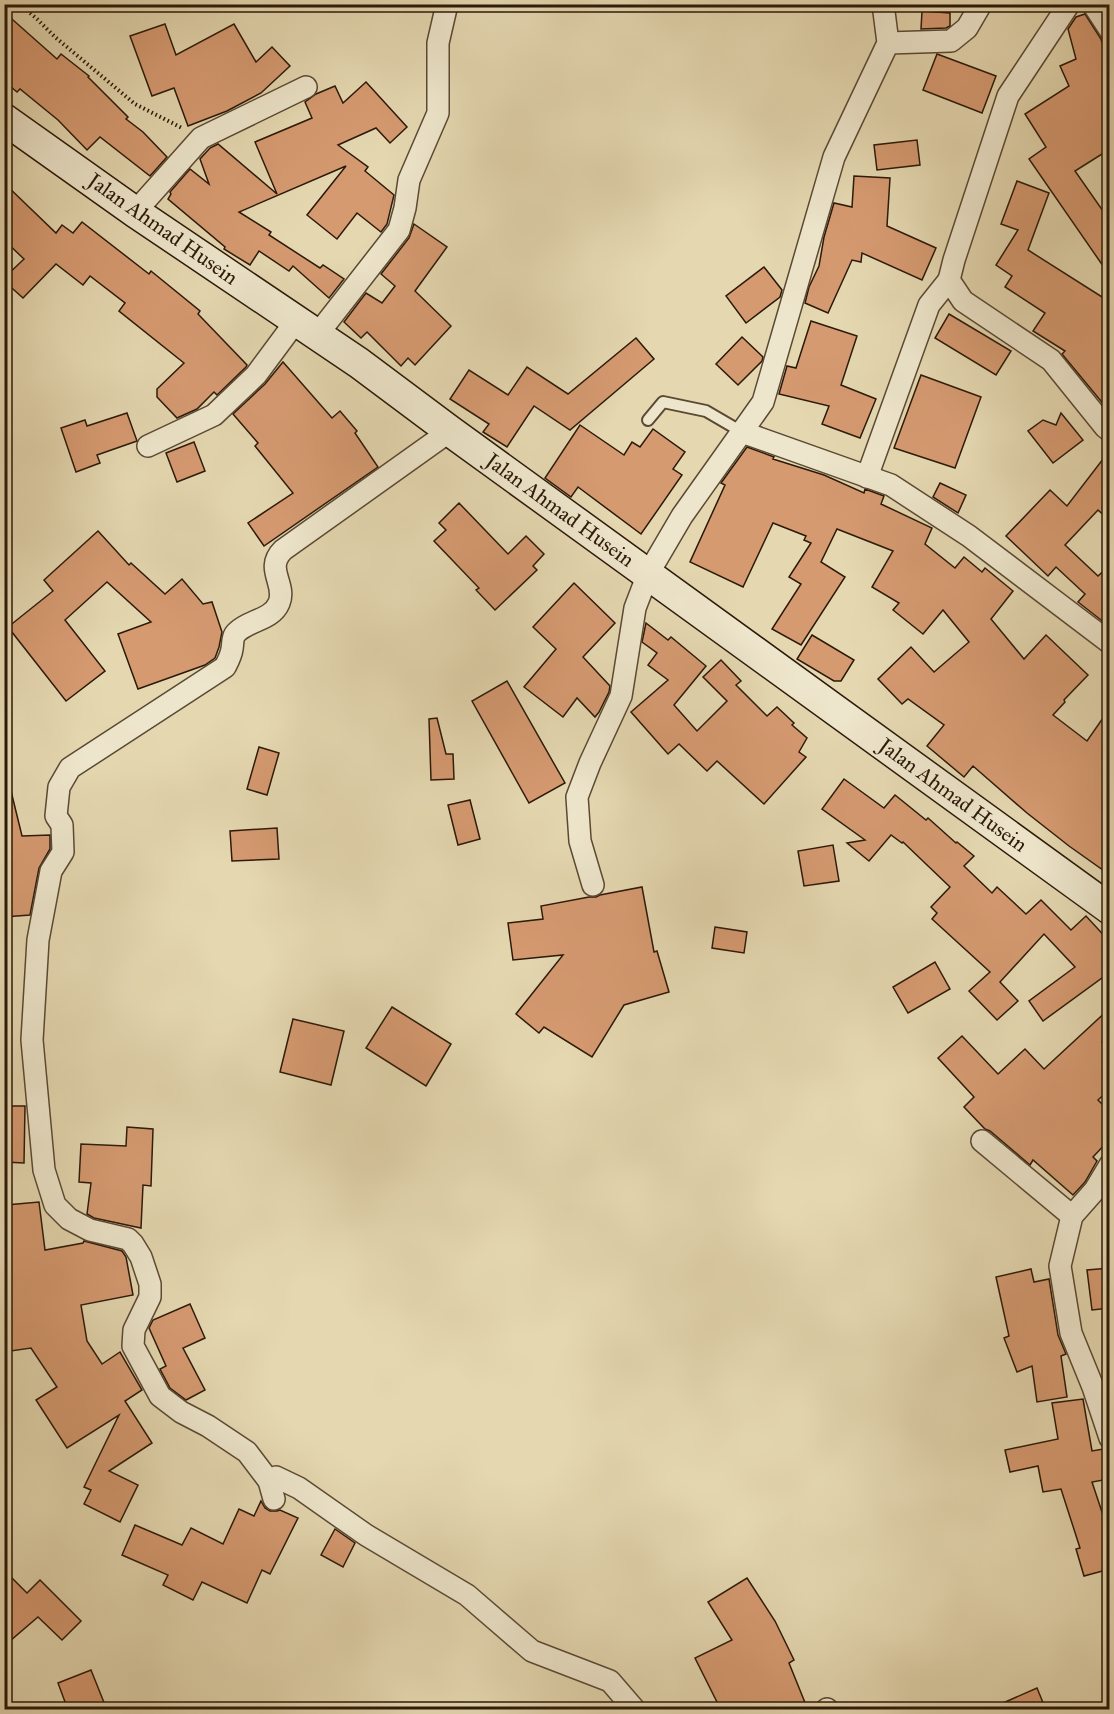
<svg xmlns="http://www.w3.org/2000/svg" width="1114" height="1714" font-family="'IM FELL Great Primer',serif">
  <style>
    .building { fill: #d69a71; stroke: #2b1909; stroke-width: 1.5 }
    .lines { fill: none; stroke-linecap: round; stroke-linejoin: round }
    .service-casing { stroke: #5a4933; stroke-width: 14 }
    .minor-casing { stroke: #5a4933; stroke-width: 24 }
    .secondary-casing { stroke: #2b1909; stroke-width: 33 }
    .path { stroke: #2b1909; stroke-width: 4; stroke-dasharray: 1.5 3; stroke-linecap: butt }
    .service { stroke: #eee6cc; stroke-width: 10 }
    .minor { stroke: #eee6cc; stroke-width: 21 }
    .secondary { stroke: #eee6cc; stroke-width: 30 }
    .labels { text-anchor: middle; stroke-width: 5; stroke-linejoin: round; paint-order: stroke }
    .street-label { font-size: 21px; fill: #2b1909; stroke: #eee6cc }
  </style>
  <rect width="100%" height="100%" fill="#e5d8b1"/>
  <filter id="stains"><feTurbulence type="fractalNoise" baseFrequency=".00333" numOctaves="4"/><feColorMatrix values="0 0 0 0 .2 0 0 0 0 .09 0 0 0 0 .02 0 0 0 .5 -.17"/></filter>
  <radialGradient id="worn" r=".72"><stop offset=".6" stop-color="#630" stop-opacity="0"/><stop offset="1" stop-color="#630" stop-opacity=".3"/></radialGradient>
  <!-- building -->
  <g class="building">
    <path d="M922,11L950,13V26L946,28L921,29Z"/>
    <path d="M4,12L57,59L61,54L89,76L88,77L128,117L126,119L143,132L167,157L150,176L100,137L87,150L58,120L20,89L17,92L4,81Z"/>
    <path d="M1085,14L1101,39L1103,46L1110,44V149L1075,171L1110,221V276L1029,159L1046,147L1025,114L1069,86L1060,66L1076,59L1068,29L1076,17Z"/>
    <path d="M165,24L176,55L234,24L256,62L272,47L290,66L261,93L227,111L188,126L174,88L152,96L130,36Z"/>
    <path d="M937,54L996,76L982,113L923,90Z"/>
    <path d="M366,82L407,127L390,143L376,128L338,145L368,167L365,171L394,195L387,224L381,232L357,213L337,239L307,215L346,166L239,212L271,232L269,235L320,268L323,265L344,279L329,298L293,266L289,271L259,251L250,265L224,249L225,247L168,199L171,194L170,192L190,169L209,184L200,159L210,148L218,144L277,194L255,142L312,118L305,102L316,94L335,86L343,103Z"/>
    <path d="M917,140L920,165L877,170L874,145Z"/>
    <path d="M854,176L890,178L887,226L936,248L922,280L862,253L861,262L852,260L828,313L805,303L809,287L819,266L824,237L834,203L852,207Z"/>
    <path d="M1017,181L1049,193L1028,250L1110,302V412L1062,354L1065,351L1033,331L1045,313L1005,287L1012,276L996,265L1018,230L1001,224Z"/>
    <path d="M4,183L56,233L62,225L73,233L82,222L149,274L151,271L200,311L198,314L247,365L246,367L217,395L214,392L197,409L177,418L157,397V389L184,363L119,311L125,303L90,276L83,285L56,264L23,298L4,281V278L24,259L4,240Z"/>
    <path d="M414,224L447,247L415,291L451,326L415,365L408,358L401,366L367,332L361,338L344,322L366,293L382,303L395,286L381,274L409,238Z"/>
    <path d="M764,267L782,290L780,297L746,323L726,296Z"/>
    <path d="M949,314L1011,351L996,375L935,338Z"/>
    <path d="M811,321L857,336L841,385L876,399L860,438L822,424L829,406L779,394L787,366L796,368Z"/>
    <path d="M742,337L763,357L762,361L738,385L716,364Z"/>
    <path d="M636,338L654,359L570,430L534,406L507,447L483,432L489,424L450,399L469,370L508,395L527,367L568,394Z"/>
    <path d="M283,362L332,418L340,411L357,431L355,433L378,467L264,546L248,523L293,493L255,446L258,443L233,414L265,384Z"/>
    <path d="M921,375L981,397L955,468L894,448Z"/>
    <path d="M127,413L137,441L97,455L100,463L76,472L61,428L85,420L87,426Z"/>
    <path d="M1061,413L1083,440L1053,463L1028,431L1043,420L1056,425Z"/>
    <path d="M580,425L624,455L632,442L640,447L653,429L685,452L673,469L682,475L641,534L578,487L571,497L545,478Z"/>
    <path d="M194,442L205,471L177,482L166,453Z"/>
    <path d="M747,447L774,457L773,459L824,475L864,493L865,489L884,496L881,504L932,528L925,544L955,568L964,557L982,572L985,568L1013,591L991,619L1024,659L1046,635L1088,675L1064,700L1065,702L1053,715L1087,741L1110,708V875L1069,846L1027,813L973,766L964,777L927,746L944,725L908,699L902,704L878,679L911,647L934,672L969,642L943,610L923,634L893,610L899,603L872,587L893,551L837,529L821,562L845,577L801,645L772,629L801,584L789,577L811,543L804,540L806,536L773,523L743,587L690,562L725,485L721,483Z"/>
    <path d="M1110,450V521L1098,510L1065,545L1098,576L1110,565V627L1078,602L1085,594L1056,567L1048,576L1006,536L1050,490L1067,506Z"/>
    <path d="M940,483L966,495L958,513L933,497Z"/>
    <path d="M459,503L508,554L526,536L544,554L533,566L537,570L495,610L476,590L479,588L434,541L446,530L439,523Z"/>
    <path d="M98,531L129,565L131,563L165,594L182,579L203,604L212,602L222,632L219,647L215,658L205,665L138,689L118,634L151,622L107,582L65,620L105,671L66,701L8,627L53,591L44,580Z"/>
    <path d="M574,583L615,623L583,657L610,686L609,692L599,712L595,717L577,698L563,717L524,687L556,649L533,627Z"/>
    <path d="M646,623L668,640L671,637L706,666L674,705L697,731L727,701L703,677L721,660L741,681L736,685L767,716L777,707L794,723L792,725L807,738L799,752L806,757L764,804L717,761L707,771L679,744L668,754L631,712L668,680L648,665L657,653L642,642Z"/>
    <path d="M812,635L854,660L841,681H834L797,659Z"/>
    <path d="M507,681L565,783L529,803L472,701Z"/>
    <path d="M437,718L446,754H453L454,779L431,780L429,719Z"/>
    <path d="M259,747L279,753L267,795L247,789Z"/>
    <path d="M844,779L884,808L895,795L926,820L928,818L956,843L957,842L974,856L964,866L992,893L997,887L1026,914L1041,900L1071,930L1086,916L1110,942V972L1043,1021L1029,1001L1075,967L1044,934L1000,982L1018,1001L997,1020L969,991L990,972L932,919L937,913L931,907L950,887L903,842L902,843L891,835L869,861L847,843L865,840L822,809Z"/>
    <path d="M11,791L22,836L50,835V849L39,868L30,915L4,917V792Z"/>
    <path d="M470,800L480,839L458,845L448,805Z"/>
    <path d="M277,828L279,859L232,861L230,831Z"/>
    <path d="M833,845L839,881L804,886L798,851Z"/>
    <path d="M642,887L654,952L657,951L669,992L624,1005L592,1057L544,1027L539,1033L516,1014L563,955L513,960L508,923L543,919L541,906L589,897H596L600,895Z"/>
    <path d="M715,927L747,932L744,953L712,948Z"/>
    <path d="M935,962L950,989L908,1013L893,987Z"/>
    <path d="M392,1007L451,1044L426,1086L366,1048Z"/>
    <path d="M1110,1008V1034L1102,1042L1110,1051V1089L1098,1100L1110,1112V1139L1093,1157L1097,1161L1085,1182L1073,1195L1033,1160L1030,1165L990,1131L985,1129L964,1107L974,1097L938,1058L962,1036L998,1074L1025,1049L1044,1069Z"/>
    <path d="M293,1019L344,1031L331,1085L280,1072Z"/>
    <path d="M4,1106H25L24,1163L4,1162Z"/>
    <path d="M127,1127L153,1129L151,1186L143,1185L141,1228L94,1218L87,1214L91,1183L79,1182L81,1144L126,1146Z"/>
    <path d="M39,1202L45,1250L83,1243L84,1241L122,1251L126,1257L133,1295L81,1305L87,1341L102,1364L120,1352L142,1390L125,1401L152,1443L109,1471L138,1485L120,1522L84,1504L91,1490L84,1487L119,1415L67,1448L36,1400L57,1387L31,1348L4,1352V1239L10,1238L6,1205Z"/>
    <path d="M1110,1268V1308L1092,1310L1087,1270Z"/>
    <path d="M1031,1269L1034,1282L1049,1279L1058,1335L1066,1354L1061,1356L1067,1397L1037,1402L1032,1366L1017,1372L1004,1338L1009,1336L996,1277Z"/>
    <path d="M190,1304L205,1338L183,1348L205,1390L186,1400L170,1388L160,1369L166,1366L149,1328L153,1320Z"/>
    <path d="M1083,1399L1092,1451L1103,1449L1109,1479L1092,1482L1110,1536V1569L1084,1576L1076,1549L1080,1548L1061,1489L1043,1492L1038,1466L1010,1472L1005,1450L1058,1439L1052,1403Z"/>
    <path d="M261,1501L265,1508L270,1511H277L280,1510L298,1518L270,1574L262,1570L247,1603L202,1582L193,1600L163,1585L168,1575L122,1555L135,1525L182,1545L191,1528L223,1544L239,1509L254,1516Z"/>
    <path d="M335,1529L355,1543L343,1567L321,1555Z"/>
    <path d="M4,1570L27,1593L40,1580L81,1621L62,1640L38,1617L4,1646Z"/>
    <path d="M747,1578L775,1621L794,1660L789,1663L808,1710H721L695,1658L732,1640L708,1602Z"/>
    <path d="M91,1670L107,1710H68L58,1683Z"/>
    <path d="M1037,1688L1046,1710H987Z"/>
  </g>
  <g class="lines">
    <defs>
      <path id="service" d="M648,420L663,402L706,411L742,432"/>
      <g id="minor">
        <path d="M1069,4L1008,96L954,260L949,280L963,301L1051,360L1105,427L1110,431"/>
        <path d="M1093,4L1110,30"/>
        <path d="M888,43L951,41L967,28L981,4"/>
        <path d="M135,212L201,138L306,87"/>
        <path d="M317,335L399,230L405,208L409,180L438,113V43L447,4"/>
        <path d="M742,432L891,485L969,536L1110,643"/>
        <path d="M148,446L214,415L256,375L296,321"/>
        <path d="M867,477L929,305L949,280"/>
        <path d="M593,885L580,841L577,797L590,763L621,696L635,608L648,574L682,516L763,402L834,157L888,43L883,4"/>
        <path d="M982,1141L1072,1216"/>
        <path d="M1110,1165L1095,1190L1072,1216L1060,1266L1071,1333L1093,1387L1110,1438"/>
        <path d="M269,1481L276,1477L299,1488L366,1535L467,1595L532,1651L610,1681L635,1710"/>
        <path d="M274,1499L269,1481L247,1452L208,1426L181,1412L160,1396L133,1346L134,1330L150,1297V1284L141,1257L133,1244L128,1239L90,1230L69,1219L55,1205L44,1170L32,1040L38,940L51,871L63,852L62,825L56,816L59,787L70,768L225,667C228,661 231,656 232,649C233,644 232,636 237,632C249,620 272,620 279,603C287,584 264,569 283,550L450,431"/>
        <path d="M827,1709V1710"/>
      </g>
      <path id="secondary" d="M4,119L135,212L359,363L450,431L1110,909"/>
    </defs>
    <!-- service casing -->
    <use href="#service" class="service-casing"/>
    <!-- minor casing -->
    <use href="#minor" class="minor-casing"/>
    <!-- secondary casing -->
    <use href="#secondary" class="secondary-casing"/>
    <!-- path -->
    <path class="path" d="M20,4L37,19L55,37L135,104L182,128"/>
    <!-- service -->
    <use href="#service" class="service"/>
    <!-- minor -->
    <use href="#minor" class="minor"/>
    <!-- secondary -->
    <use href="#secondary" class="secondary"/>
  </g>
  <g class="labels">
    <!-- street labels -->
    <g class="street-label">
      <text transform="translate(163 229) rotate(35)" y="7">Jalan Ahmad Husein</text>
      <text transform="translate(560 510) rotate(36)" y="7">Jalan Ahmad Husein</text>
      <text transform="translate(953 795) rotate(36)" y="7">Jalan Ahmad Husein</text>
    </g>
  </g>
  <!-- margin -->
  <rect width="1114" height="1714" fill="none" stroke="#e5d8b1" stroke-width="24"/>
  <rect x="6" y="6" width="1102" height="1702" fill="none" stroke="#2b1909" stroke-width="3"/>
  <rect x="12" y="12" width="1090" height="1690" fill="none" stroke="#2b1909" stroke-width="1.5"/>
  <rect width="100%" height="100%" filter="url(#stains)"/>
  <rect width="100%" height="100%" fill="url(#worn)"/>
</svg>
